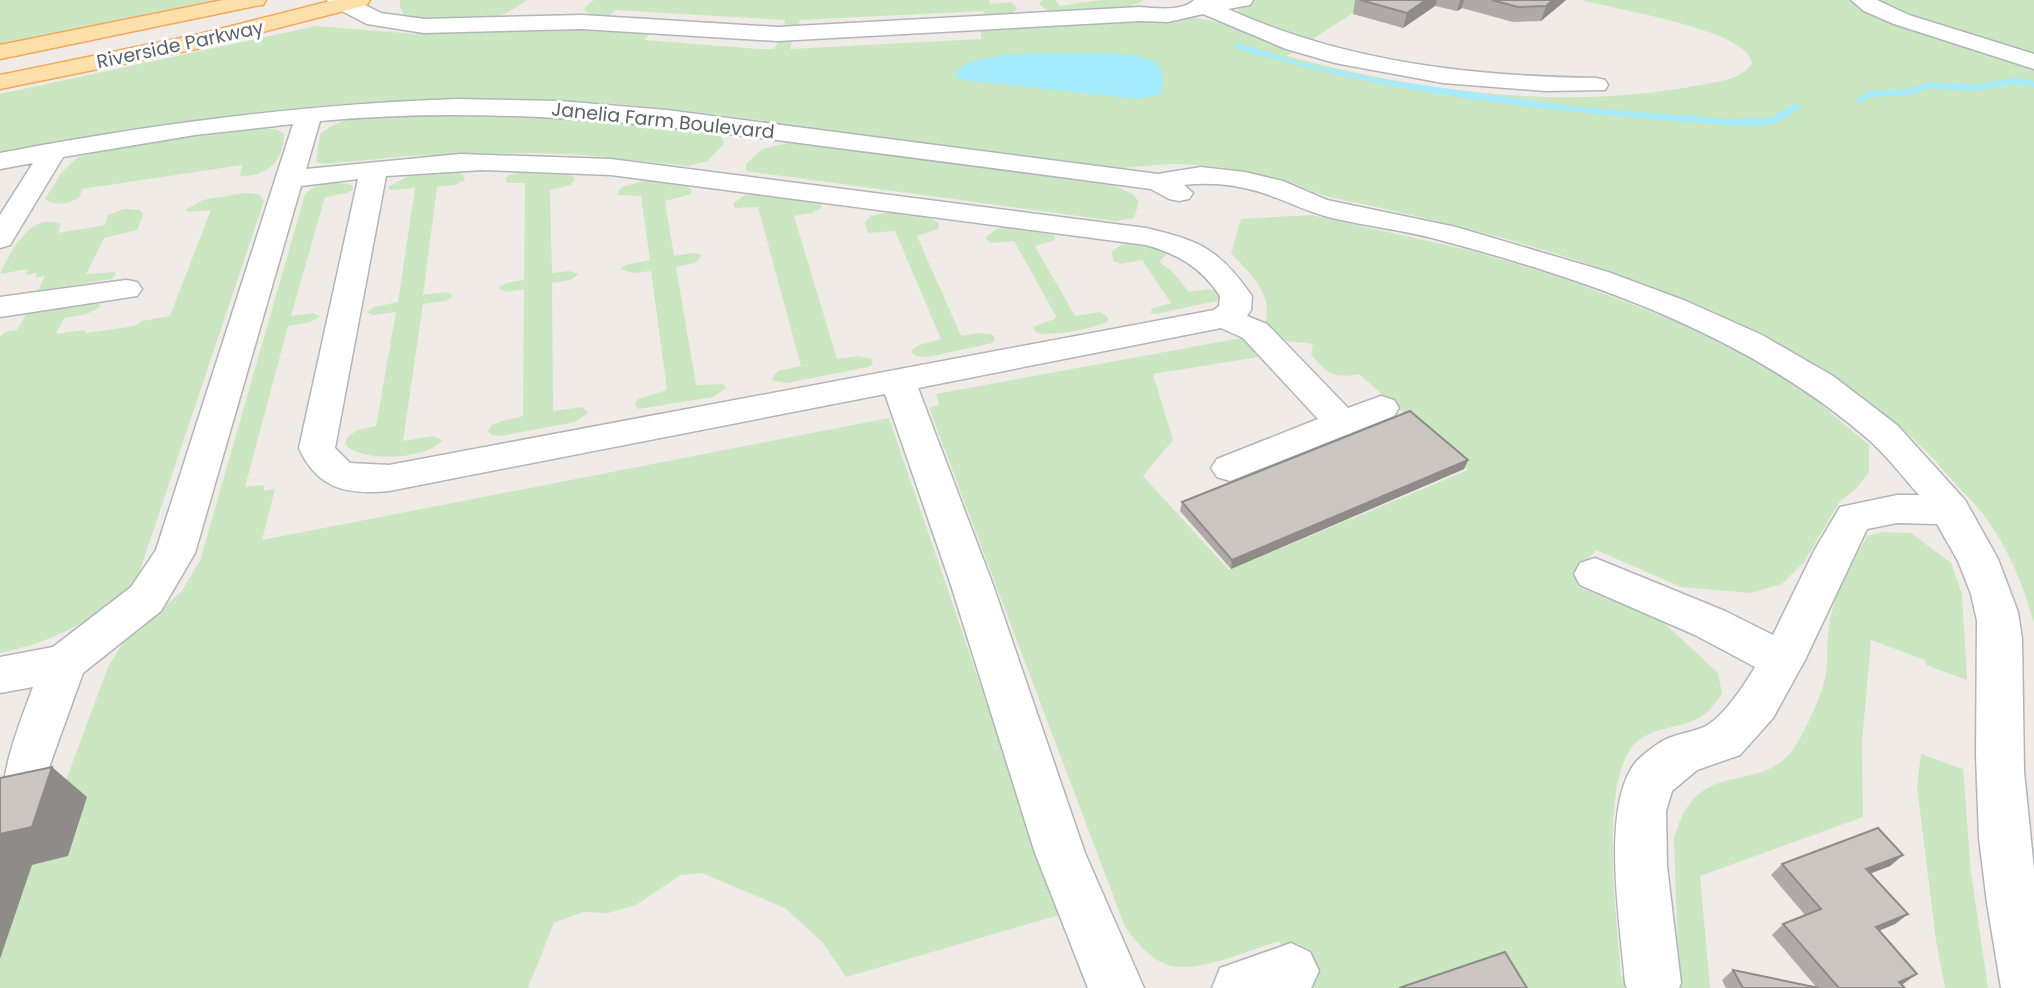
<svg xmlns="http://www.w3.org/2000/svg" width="2034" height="988" font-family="Poppins,sans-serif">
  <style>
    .green { fill: #cae7c2 }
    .water { fill: #a6ebff }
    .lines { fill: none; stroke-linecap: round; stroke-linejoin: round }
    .stream { fill: #a6ebff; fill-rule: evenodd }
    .minor-casing { stroke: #b1b5b8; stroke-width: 3 }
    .major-casing { stroke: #f3a85c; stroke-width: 3 }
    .minor { fill: #fff; fill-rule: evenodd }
    .major { fill: #ffe0ab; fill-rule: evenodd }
    .wall { fill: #afaaa7 }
    .shaded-wall { fill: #8e8b88 }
    .building { fill: #cbc6c2; stroke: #8e8b88; stroke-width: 2 }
    .labels { text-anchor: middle; stroke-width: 6; stroke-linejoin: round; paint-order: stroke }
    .far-street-label { font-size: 19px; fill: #5d6366; stroke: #fff }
  </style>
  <rect width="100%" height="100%" fill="#f0ebe6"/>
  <!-- green -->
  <g class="green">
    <path d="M0,0H231L0,45Z"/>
    <path d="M400,0H527C518,6 509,13 498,16C480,21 421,25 405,15C400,11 400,6 400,0Z"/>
    <path d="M594,0H989L991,4L1011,2L1017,8L1010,16L985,17L983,11L800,20L798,27L784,28L785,20L615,10L609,16H592L584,10L586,6Z"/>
    <path d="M1042,0H1055L1060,6L1101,0H1144C1126,12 1053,21 1039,4Z"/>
    <path d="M1255,0H1373L1308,42L1240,16L1236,12L1242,5Z"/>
    <path d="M1583,0H2034V624C2024,584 2004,539 1978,508C1970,498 1960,490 1952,480C1818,317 1538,240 1338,199C1316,195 1298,183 1277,178C1248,170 1205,164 1175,164C1157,164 1139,167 1121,168C1018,155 915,141 812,127C733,117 655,105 575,101C383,90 188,116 0,153V94L316,26L417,34L569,29L650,33L645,40L758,49H774L779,41L792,42L790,49L981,39V29L1188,17C1226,20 1259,39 1294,51L1287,56C1419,91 1560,111 1695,86C1714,82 1741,81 1752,63C1748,29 1614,10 1583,0Z"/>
    <path d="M445,114L609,119L712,132L722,138L724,143L708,161L688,166L584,155L532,153L409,156L325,164L316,162L320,134C351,108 406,115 445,114Z"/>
    <path d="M245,128L276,129L284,134C284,161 267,177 240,176L242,165L82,189L80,196C72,204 54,207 45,199L62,172L78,157L158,140Z"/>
    <path d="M792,142L1114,186L1133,194L1139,202L1134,218L1115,221L746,171V164L762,149Z"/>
    <path d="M451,171L463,174L465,180L455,185L437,187L423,295L447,292L453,296L445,301L423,304L403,441L433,436L442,440C428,460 360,463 345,444L348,436L358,430L376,426L396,312L373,315L367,312L374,307L398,302L415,188L391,190L388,187L410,175Z"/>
    <path d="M531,171L566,173L575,178L571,185L550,190L552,273L569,271L579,274L570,280L552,283L553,411L582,407L588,413L575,422L502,436L492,435L488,431L492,425L502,421L523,416L524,289L506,292L498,288L507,283L524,280L525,183H507L505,179L509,175Z"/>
    <path d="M647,180L685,184L692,190L691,194L665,201L674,256L694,253L702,255L695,263L676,267L696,385L723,384L726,388L713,397L638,409L635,404L638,399L667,390L651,271L633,273L621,269L626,265L650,260L641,196L617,195L621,187Z"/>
    <path d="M333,182L352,185L353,190L347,193L325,197L291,316L313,313L320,316L311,322L288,326L245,487L264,485V491L275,489L262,540L889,418L1059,915L846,977L823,943L785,908L702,873L681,875L636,905L608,913L583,912L554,923L528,988H0V959L32,865L69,856L62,791L108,667L123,643L181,592L200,561L305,194L314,187Z"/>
    <path d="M244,193L259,194L264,201L137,579C100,619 53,642 0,653V337L5,332L17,330L26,314L92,303L99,304L100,307L87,314L64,318L56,334L84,330L87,333L135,326L142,321L170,316L211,210L190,212L185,210L203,200Z"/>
    <path d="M757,194L821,204L822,207L812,213L794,216L837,359L858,356L871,359L873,364L868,367L787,383L771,380L778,371L801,366L758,207L735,208L733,204L745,195Z"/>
    <path d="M124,209L140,210L143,214L137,230L104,238L86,274L115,272L116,275L111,279L38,291L45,276L35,278L37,273L26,275L28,269L0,274C10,252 31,211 61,224L58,233L105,225L108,215Z"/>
    <path d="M889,212L926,216L939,223L938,229L917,236L961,336L978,333L993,335L995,339L992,343L928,357L916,356L912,353V350L919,345L941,339L895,231L868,233L865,222L871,216Z"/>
    <path d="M1311,215L1468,250L1560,277L1699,330L1799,386L1869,445V472L1855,490L1840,501L1804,562L1782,584L1751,593L1681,587L1596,550L1579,568L1578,587L1662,621L1718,673L1722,694C1717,700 1711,710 1705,714C1686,728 1657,726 1639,740C1596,772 1618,926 1621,976L1661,988H1305L1279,941C1249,950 1202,972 1171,966C1153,962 1135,941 1125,927L929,408L939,405L936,394L1241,338L1258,357L1153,374L1173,440L1143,476L1229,570L1468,470L1359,374C1334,379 1326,374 1311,354L1313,344L1287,341L1264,326C1276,296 1250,274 1231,253L1241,219Z"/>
    <path d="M1008,227L1054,235L1055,240L1035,246L1075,316L1100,312L1108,317V321C1097,328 1047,338 1035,332L1033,327L1057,318L1014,241L991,243L985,238L996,229Z"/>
    <path d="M1137,243L1162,247L1169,251L1159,262L1172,271L1189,292L1208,289L1220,292L1221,300L1156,314L1150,313L1153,308L1171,303L1142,260L1121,264L1113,261L1112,251L1121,245Z"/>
    <path d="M1883,532L1911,533L1951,563L1962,594L1967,680L1926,665L1925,660L1871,640L1862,741L1863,817L1700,876L1710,988H1679L1674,839C1696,755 1755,796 1791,752C1804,735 1820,699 1825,679C1829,662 1826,642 1829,625C1834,593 1852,565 1867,536Z"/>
    <path d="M1921,754L1963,769L1971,873L1988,988H1945L1936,940L1917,786Z"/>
  </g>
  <!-- water -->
  <path class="water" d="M1102,53L1134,55L1156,62L1163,75L1162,91L1158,95L1137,99L963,80L954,76C968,46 1071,55 1102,53Z"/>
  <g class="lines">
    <!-- stream -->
    <g class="stream">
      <path d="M1238,43L1299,62L1380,79L1574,107L1729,119L1770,118L1794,104L1802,106C1795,112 1784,120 1775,123C1755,130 1697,122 1674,121C1526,109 1377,91 1235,48L1234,46Z"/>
      <path d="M2015,78L2034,81V87L2015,84L1974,91L1930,88L1910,95L1871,97L1860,103L1855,100L1869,91L1909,89L1929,82L1974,85Z"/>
    </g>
    <defs>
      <g id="minor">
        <path d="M327,0H355L381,13L424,19L582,15L778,27L1140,7C1156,8 1182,12 1194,0H1253L1250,5L1228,9C1345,62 1469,76 1596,78L1605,80L1608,85L1605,90L1545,91L1443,83L1335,63L1286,49L1203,14L1168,22L1140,21L778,41L582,29L424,33L367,24L330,5Z"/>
        <path d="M1851,0H1877L1909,15L2031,53L2034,54V69L1894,24L1864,11Z"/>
        <path d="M458,99L560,101L667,110L1158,174L1201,167L1245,172L1283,181L1327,200L1456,227L1608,272L1686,301L1762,335L1833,376L1897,425L1965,500L1998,559L2018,612L2022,639L2024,771L2034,870V988H2001L1987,903L1979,838L1976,755L1977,621L1971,594L1958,561L1937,524L1897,523L1867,529L1805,660L1773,718L1740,755L1697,770L1672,791L1666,811L1667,866L1681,983L1679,988H1627L1625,983C1621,927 1600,809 1635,763C1641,756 1655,745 1664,740C1676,734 1692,732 1704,727C1723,718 1745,684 1755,667L1695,635L1580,585L1574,574L1580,563L1595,558L1725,611L1773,635L1814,551L1840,507L1897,495H1919C1903,477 1887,456 1869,440C1747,334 1590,280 1436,239C1402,230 1367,226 1332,218C1308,212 1287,201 1263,193C1238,185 1211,182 1184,185L1193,193L1189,199L1179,201L1169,199L1151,189C1039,174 927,159 815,145C650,123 487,105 320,121L306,169L460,154L611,159L1146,228C1201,241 1219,249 1252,296L1251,310L1247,316L1267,324L1348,408L1381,396L1394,400L1399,408L1394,416L1230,481L1217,477L1211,468L1217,459L1318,419L1243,338L1221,328L918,388L993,585L1085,853L1144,988H1088L1035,853L951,585L885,394L389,491C347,495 317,489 299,448L358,179L301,186L195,553L161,611L83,673L38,798L21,805L4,798C0,772 23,714 33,687L0,693V657L53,647L131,587L156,550L293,124L195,135L63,157L10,245L0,248V215L33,163L0,169V153C152,124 303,104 458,99ZM482,170L611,175L1146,245C1178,254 1202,268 1220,296L1219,306L1214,310L389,465L350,463L335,448L386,176Z"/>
        <path d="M126,280L137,282L142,289L137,296L0,317V297Z"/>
        <path d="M1291,943L1310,952L1319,971L1311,988H1212L1220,968Z"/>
      </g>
      <g id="major">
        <path d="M223,0H266L263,5L255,6L0,59V45Z"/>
        <path d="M334,0H370L367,5L201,48L0,89V75L200,34Z"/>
      </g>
    </defs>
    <!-- minor casing -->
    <use href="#minor" class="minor-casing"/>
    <!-- major casing -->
    <use href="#major" class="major-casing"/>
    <!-- minor -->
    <use href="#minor" class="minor"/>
    <!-- major -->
    <use href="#major" class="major"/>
  </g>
  <!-- wall -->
  <g class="wall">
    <path d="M1355,0H1566L1541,21L1513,22L1462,8L1457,11L1435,6L1403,28L1353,14Z"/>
    <path d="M1468,460L1464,469L1231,569L1180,511L1182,502Z"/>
    <path d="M1903,855L1890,866L1870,873L1908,914L1895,924L1879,931L1903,984L1901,985L1905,988H1726L1722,980L1733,970L1817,988L1772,935L1783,924L1805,915L1771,875L1782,864Z"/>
  </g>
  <!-- shaded-wall -->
  <g class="shaded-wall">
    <path d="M1426,0H1437L1435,6L1403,28L1407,13Z"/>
    <path d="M1460,0H1464L1462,8L1457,11Z"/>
    <path d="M1553,0H1566L1541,21L1546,6Z"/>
    <path d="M1468,460L1464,469L1231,569L1232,560Z"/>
    <path d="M52,767L87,797L68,856L32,865L0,959V834Z"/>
    <path d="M1903,855L1890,866L1854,880L1866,869Z"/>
    <path d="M1908,914L1895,924L1863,937L1876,927Z"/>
    <path d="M1917,974L1903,984L1894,988L1899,982Z"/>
  </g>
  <!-- building -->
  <g class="building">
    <path d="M1360,0H1426L1407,13Z"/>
    <path d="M1492,0H1553L1546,6L1518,7Z"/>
    <path d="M1410,411L1468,460L1232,560L1182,502Z"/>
    <path d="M52,767L32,827L0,834V778Z"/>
    <path d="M1878,828L1903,855L1866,869L1908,914L1876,927L1917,974L1899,982L1905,988H1839L1783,924L1821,909L1782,864Z"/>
    <path d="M1505,952L1527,988H1399Z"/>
    <path d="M1733,970L1819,988H1743Z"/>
  </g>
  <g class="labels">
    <!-- far-street labels -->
    <g class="far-street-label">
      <text transform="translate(180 44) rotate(-12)" y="7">Riverside Parkway</text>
      <text transform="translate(663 120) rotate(6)" y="7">Janelia Farm Boulevard</text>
    </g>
  </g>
</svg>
